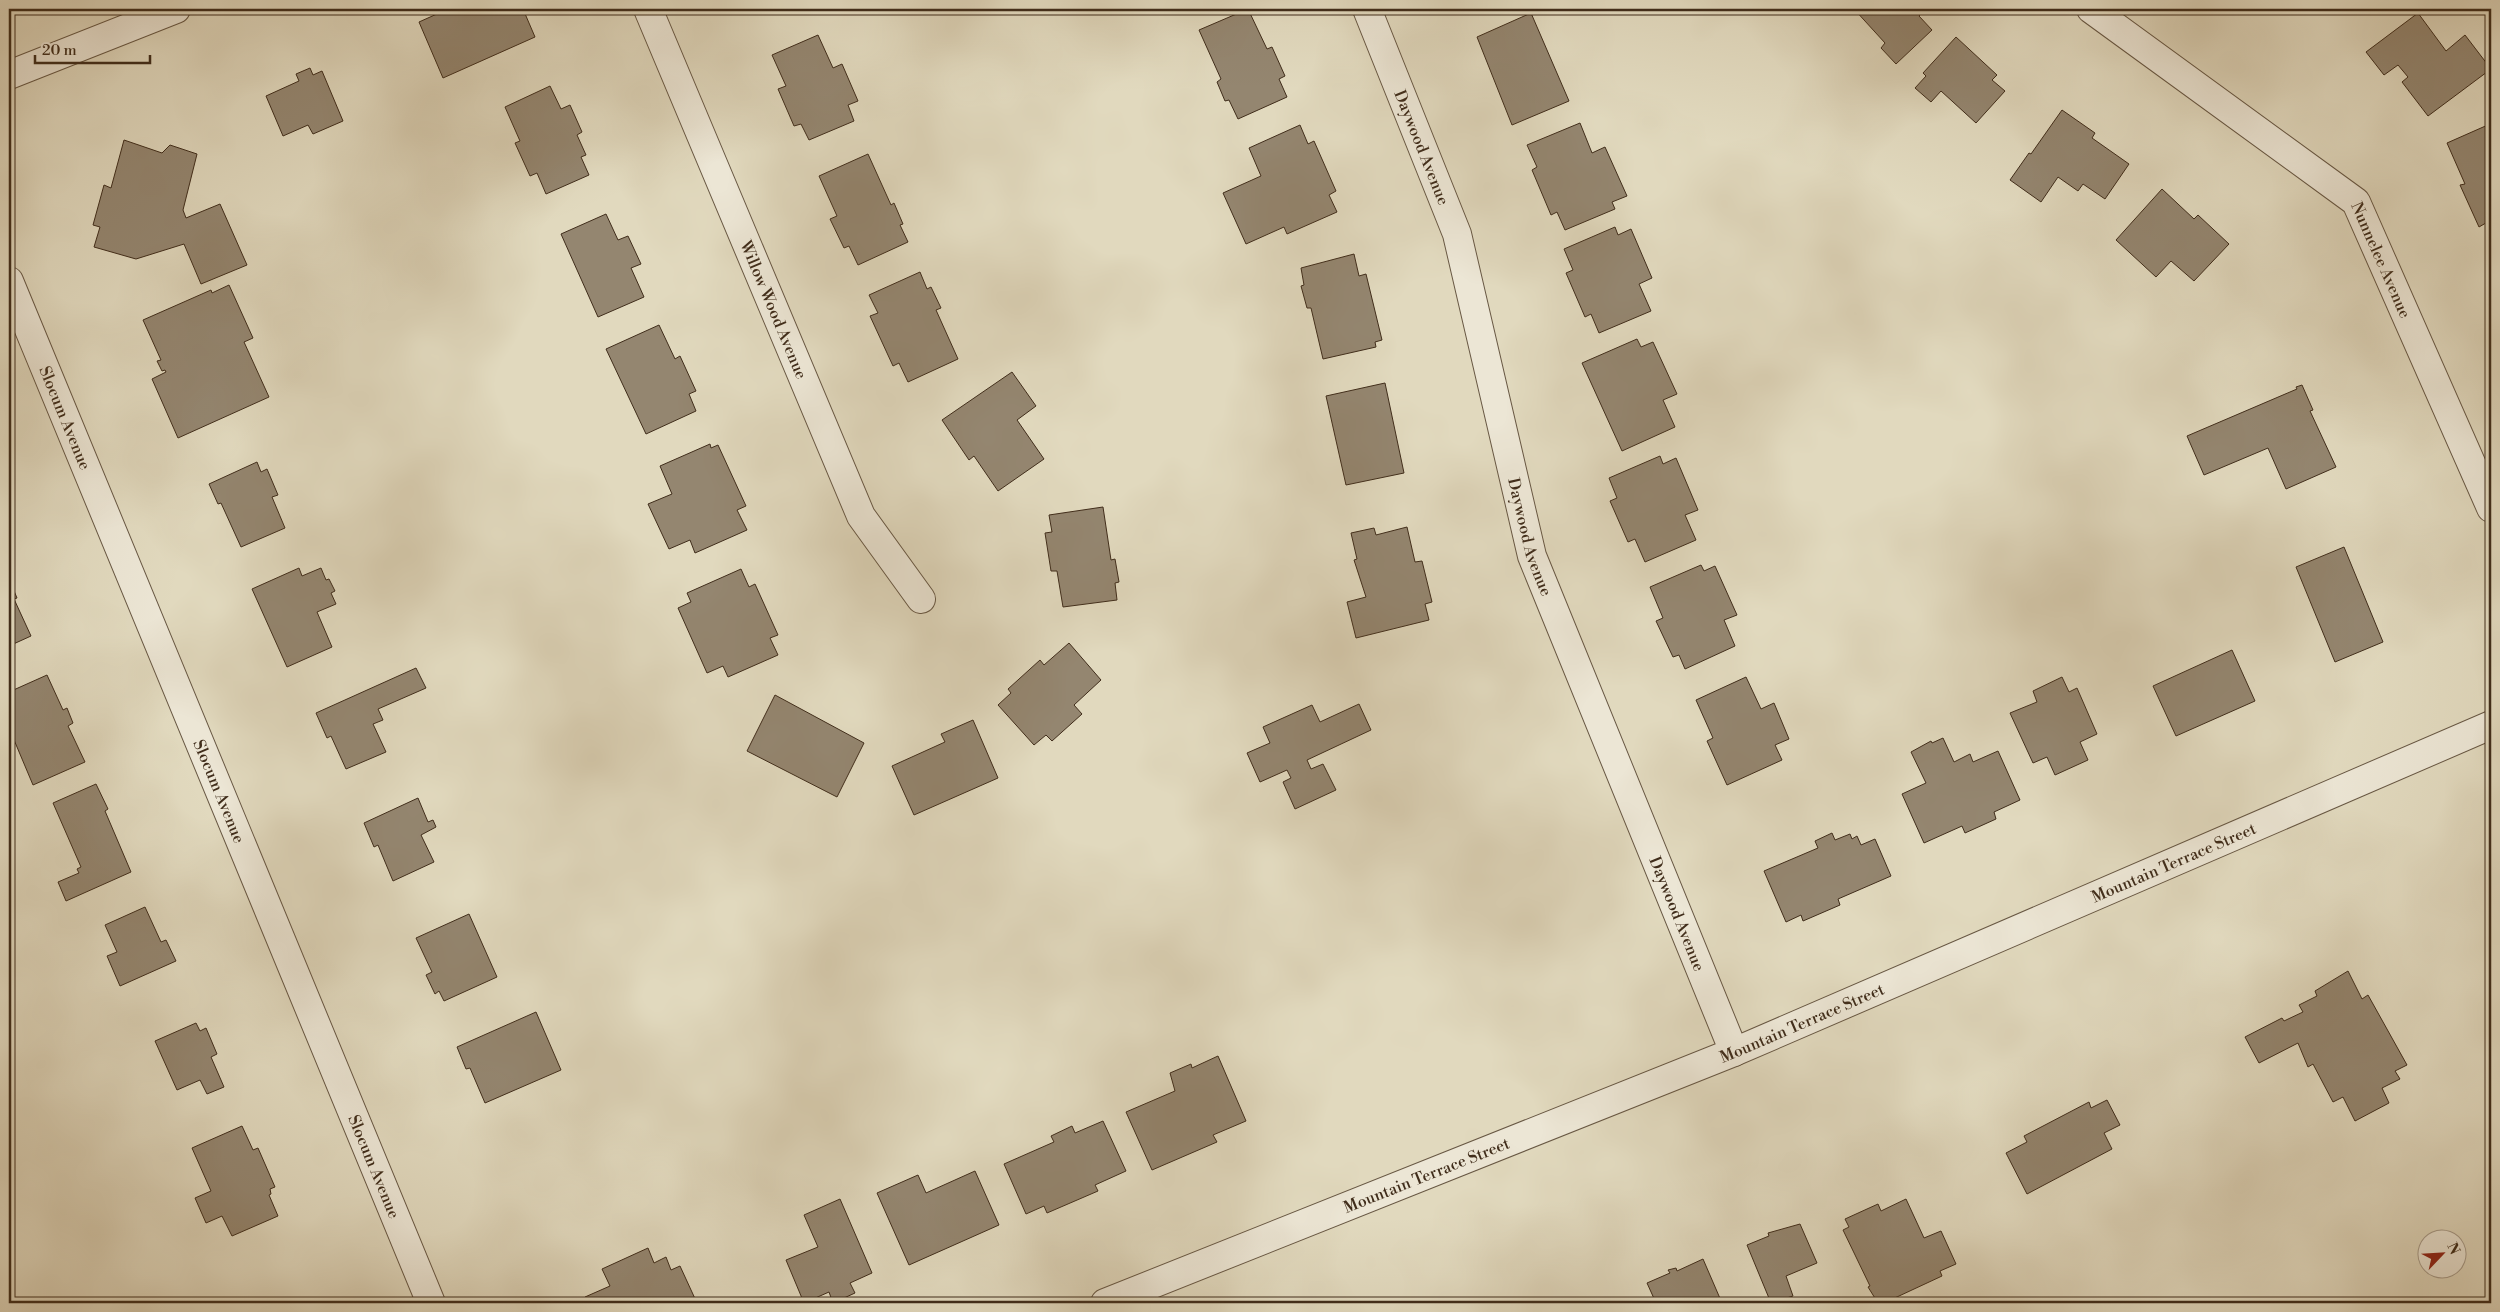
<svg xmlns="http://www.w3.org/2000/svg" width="2500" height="1312" font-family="'Libre Bodoni',serif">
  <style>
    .building { fill: #948670; stroke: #402d1b }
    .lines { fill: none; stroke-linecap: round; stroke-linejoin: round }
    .minor-casing { stroke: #685844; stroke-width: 30 }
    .minor { stroke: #ece6d5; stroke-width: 28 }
    .labels { text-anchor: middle; stroke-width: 5; stroke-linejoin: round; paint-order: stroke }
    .street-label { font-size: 16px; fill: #402d1b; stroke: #ece6d5 }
  </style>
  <rect width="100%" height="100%" fill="#e1d9be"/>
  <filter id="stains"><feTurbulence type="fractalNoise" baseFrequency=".004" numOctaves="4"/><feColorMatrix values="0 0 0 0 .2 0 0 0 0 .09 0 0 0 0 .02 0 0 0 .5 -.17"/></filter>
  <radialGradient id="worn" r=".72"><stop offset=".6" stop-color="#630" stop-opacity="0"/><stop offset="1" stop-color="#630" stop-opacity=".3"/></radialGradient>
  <!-- building -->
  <g class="building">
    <path d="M448,9H523L535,37L443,78L419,22Z"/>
    <path d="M1248,9L1267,49L1272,47L1285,76L1279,79L1287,97L1238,119L1229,100L1225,101L1217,82L1221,79L1199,30Z"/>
    <path d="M1854,9H1918L1922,13L1919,16L1932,30L1896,64L1881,48L1885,43Z"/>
    <path d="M1531,13L1569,101L1512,125L1477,37Z"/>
    <path d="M2418,13L2446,51L2465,35L2491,69L2428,116L2402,82L2408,77L2398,65L2384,75L2366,52Z"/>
    <path d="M818,35L833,68L842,64L858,101L848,105L854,121L809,140L801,124L794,126L778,89L786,86L772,55Z"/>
    <path d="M1956,37L1997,75L1992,80L2005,91L1976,123L1941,91L1931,102L1915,88L1926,76L1923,73Z"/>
    <path d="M310,68L313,75L322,71L343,121L313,134L308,125L283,136L266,96L299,81L296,74Z"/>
    <path d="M550,86L561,109L570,105L582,132L577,135L586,155L581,157L589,175L546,194L537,173L530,176L515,143L520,141L505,107Z"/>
    <path d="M2062,110L2095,133L2092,138L2129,164L2105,199L2083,184L2078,191L2058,177L2041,202L2010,180L2029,153L2031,154Z"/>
    <path d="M1580,123L1592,153L1605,147L1627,196L1612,202L1615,209L1565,230L1557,212L1551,215L1532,170L1537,167L1527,145Z"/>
    <path d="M2490,124L2491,220L2479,227L2460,185L2465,184L2447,143Z"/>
    <path d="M1300,125L1308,144L1314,141L1336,191L1329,195L1337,212L1287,234L1284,227L1246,244L1223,193L1261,176L1249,148Z"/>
    <path d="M124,140L162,153L170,145L197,154L183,210L186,218L220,204L247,265L201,284L184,244L136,259L94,247L100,227L93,225L104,185L111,188Z"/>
    <path d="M868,154L891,205L894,203L903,224L900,225L908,242L858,265L849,246L844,248L830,219L837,216L819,176Z"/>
    <path d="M2162,189L2194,219L2198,215L2229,244L2194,281L2171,261L2156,277L2116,240Z"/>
    <path d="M606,214L618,240L628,236L641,264L631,268L644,297L598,317L561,234Z"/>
    <path d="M1615,227L1618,235L1631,229L1652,278L1639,284L1651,311L1599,333L1591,314L1585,317L1566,273L1573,270L1564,249Z"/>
    <path d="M1354,254L1359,276L1366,274L1382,340L1375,342L1376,347L1323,359L1311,308H1307L1301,286L1304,285L1301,268Z"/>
    <path d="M920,272L927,289L931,287L941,308L936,310L958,359L908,382L899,363L893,366L870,316L878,313L869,295Z"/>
    <path d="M229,285L253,338L244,342L269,397L178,438L152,379L166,372L165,370L162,371L157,361L161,360L143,320L211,290L212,293Z"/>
    <path d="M659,325L675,359L680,356L696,391L689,394L696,411L646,434L606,349Z"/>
    <path d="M1637,339L1641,347L1653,342L1677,394L1663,400L1675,427L1622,451L1582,363Z"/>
    <path d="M1012,372L1036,406L1017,420L1044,459L998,491L974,456L969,460L942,420Z"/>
    <path d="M1385,383L1404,473L1346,485L1326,396Z"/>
    <path d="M2302,385L2313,410L2310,411L2336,467L2286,489L2268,448L2204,475L2187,436L2297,389L2296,387Z"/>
    <path d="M710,444L711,448L718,445L746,506L737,510L747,530L695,553L690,540L669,549L648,504L672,494L660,466Z"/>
    <path d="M1660,456L1663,464L1676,458L1698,510L1685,515L1696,540L1645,562L1635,539L1628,542L1610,501L1617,498L1609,478Z"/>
    <path d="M257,462L261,472L267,469L278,495L272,497L285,528L241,547L221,503L218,504L209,484Z"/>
    <path d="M1103,507L1111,560L1115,559L1119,582L1115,583L1117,600L1063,607L1057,571H1051L1045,533L1052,532L1049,515Z"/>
    <path d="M1407,527L1415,562L1422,561L1432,602L1425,604L1429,620L1356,638L1347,602L1366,597L1354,560L1357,559L1351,533L1374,528L1376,535Z"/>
    <path d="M2344,547L2383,642L2335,662L2296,567Z"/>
    <path d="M1701,565L1704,571L1715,566L1737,615L1724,620L1735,646L1685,669L1679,655L1673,657L1656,621L1663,618L1650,587Z"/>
    <path d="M299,568L302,576L321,568L326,580L329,579L335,591L331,593L336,604L317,612L332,647L287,667L252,589Z"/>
    <path d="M741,569L749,587L755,584L778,635L770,638L778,655L728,677L723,666L707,673L678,608L691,602L687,593Z"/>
    <path d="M9,579L17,598L14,599L31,636L9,646Z"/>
    <path d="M1069,643L1101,680L1074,705L1082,714L1052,741L1046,735L1034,745L998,705L1011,693L1008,689L1040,660L1044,665Z"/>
    <path d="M2232,650L2255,701L2176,736L2153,686Z"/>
    <path d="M416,668L426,688L378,709L383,720L373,724L386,752L346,769L331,736L327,738L316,713Z"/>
    <path d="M47,675L63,710L67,708L73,723L68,726L85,762L33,785L9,728V692Z"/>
    <path d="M1746,677L1761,709L1774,703L1789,739L1775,745L1782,760L1727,785L1707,741L1713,738L1696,700Z"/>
    <path d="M2062,677L2069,692L2077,688L2097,734L2080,742L2088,760L2055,775L2047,757L2033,763L2010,713L2037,702L2033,691Z"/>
    <path d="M775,695L864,743L837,797L747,751Z"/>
    <path d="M1359,704L1371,730L1307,760L1311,769L1323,764L1336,790L1295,809L1283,782L1291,778L1287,770L1260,782L1247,753L1270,743L1263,727L1312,705L1320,722Z"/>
    <path d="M973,720L998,778L914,815L892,766L945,742L941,734Z"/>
    <path d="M1943,738L1954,762L1970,754L1973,762L1998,751L2020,800L1994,812L1996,819L1965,833L1962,826L1924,843L1902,794L1926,783L1911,752L1931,741L1932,743Z"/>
    <path d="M96,784L108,809L105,811L131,872L66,901L58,882L79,873L77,869L81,867L53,803Z"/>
    <path d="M418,798L428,822L433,820L436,827L421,835L434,862L393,881L378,845L374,847L364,823Z"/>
    <path d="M1832,833L1835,840L1850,834L1852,839L1857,836L1861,845L1875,839L1891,876L1838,899L1840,905L1803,921L1801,915L1786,922L1764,871L1818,848L1815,841Z"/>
    <path d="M145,907L161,942L166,940L176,961L120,986L107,956L117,952L105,925Z"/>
    <path d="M469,914L497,977L444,1001L439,991L435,994L426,975L432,972L416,938Z"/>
    <path d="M2348,971L2362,999L2368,995L2407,1065L2395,1071L2400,1079L2382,1088L2389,1103L2355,1121L2343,1097L2333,1102L2313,1064L2308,1067L2298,1043L2259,1063L2245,1037L2282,1018L2284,1021L2303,1012L2299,1005L2317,996L2315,991Z"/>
    <path d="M536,1012L561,1070L485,1103L470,1068L466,1069L457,1047Z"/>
    <path d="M196,1023L200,1031L206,1028L217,1054L211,1057L224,1087L207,1094L200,1080L177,1090L155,1041Z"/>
    <path d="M1218,1056L1246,1121L1213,1135L1217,1142L1152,1170L1126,1112L1175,1091L1170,1073L1191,1064L1192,1068Z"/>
    <path d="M2107,1100L2120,1125L2104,1133L2112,1149L2027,1194L2006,1153L2027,1142L2024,1136L2089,1102L2091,1108Z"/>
    <path d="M1103,1121L1126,1171L1095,1185L1098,1191L1047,1213L1044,1206L1026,1214L1004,1164L1054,1142L1051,1136L1072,1126L1075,1133Z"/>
    <path d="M242,1126L253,1150L258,1148L275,1187L270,1189L271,1194L269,1195L278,1216L232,1236L222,1216L206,1223L195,1198L211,1191L192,1148Z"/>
    <path d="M975,1171L999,1225L909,1265L877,1193L918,1175L926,1193Z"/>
    <path d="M840,1199L872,1273L850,1283L855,1293L833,1303L829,1292L804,1303L786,1260L818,1247L804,1215Z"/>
    <path d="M1906,1199L1924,1238L1941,1231L1956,1264L1940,1271L1942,1276L1884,1303H1878L1868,1287L1870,1286L1843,1230L1849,1227L1845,1219L1878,1204L1881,1211Z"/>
    <path d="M1800,1224L1817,1263L1786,1276L1793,1296L1771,1303L1747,1245L1769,1236L1768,1233Z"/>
    <path d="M648,1248L654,1263L666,1257L671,1270L680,1266L697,1303H587L585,1297L610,1286L602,1269Z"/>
    <path d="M1703,1259L1722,1303H1656L1647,1283L1670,1273L1668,1270L1676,1268L1677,1271Z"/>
  </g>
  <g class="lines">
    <defs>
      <g id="minor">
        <path id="s1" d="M648,9L861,516L921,599"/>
        <path id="s2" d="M1367,9L1457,234L1532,556L1734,1052"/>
        <path id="s3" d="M2091,9L2356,202L2491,508"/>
        <path d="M9,75L176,9"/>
        <path id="s4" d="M9,281L431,1303"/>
        <path id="s5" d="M1105,1303L1734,1052L2491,725"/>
      </g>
    </defs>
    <!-- minor casing -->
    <use href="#minor" class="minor-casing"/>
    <!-- minor -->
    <use href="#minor" class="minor"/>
  </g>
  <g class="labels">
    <!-- street labels -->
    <g class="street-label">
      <text dy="6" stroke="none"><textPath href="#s2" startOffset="149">Daywood Avenue</textPath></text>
      <text dy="6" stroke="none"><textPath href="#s3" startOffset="391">Nunnelee Avenue</textPath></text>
      <text dy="6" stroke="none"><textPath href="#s1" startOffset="326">Willow Wood Avenue</textPath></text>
      <text dy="6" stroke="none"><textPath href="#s4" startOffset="148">Slocum Avenue</textPath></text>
      <text dy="6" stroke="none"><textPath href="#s2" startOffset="554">Daywood Avenue</textPath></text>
      <text dy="6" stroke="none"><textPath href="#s4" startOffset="552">Slocum Avenue</textPath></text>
      <text dy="6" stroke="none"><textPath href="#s5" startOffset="1156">Mountain Terrace Street</textPath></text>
      <text dy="6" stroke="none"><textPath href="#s2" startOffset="959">Daywood Avenue</textPath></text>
      <text dy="6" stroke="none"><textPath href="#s5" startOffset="751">Mountain Terrace Street</textPath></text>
      <text dy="6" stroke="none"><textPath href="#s4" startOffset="958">Slocum Avenue</textPath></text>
      <text dy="6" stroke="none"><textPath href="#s5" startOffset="346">Mountain Terrace Street</textPath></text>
    </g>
  </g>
  <!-- margin -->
  <rect width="2500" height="1312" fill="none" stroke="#e1d9be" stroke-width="30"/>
  <rect x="10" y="10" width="2480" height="1292" fill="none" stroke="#402d1b" stroke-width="2.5"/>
  <rect x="15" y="15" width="2470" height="1282" fill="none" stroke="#402d1b"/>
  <!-- north arrow -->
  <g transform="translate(2442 1254) rotate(65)"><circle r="24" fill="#ece6d5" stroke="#a79c8b"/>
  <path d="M0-4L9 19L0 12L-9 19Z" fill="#8f2418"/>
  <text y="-8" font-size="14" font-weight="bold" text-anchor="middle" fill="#402d1b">N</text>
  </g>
  <!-- scale -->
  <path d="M35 55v8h115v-8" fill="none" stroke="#402d1b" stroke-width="2.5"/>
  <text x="42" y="55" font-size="15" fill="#402d1b" stroke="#ece6d5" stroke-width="4" paint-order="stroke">20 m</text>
  <rect width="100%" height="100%" filter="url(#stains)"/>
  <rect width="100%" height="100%" fill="url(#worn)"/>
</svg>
